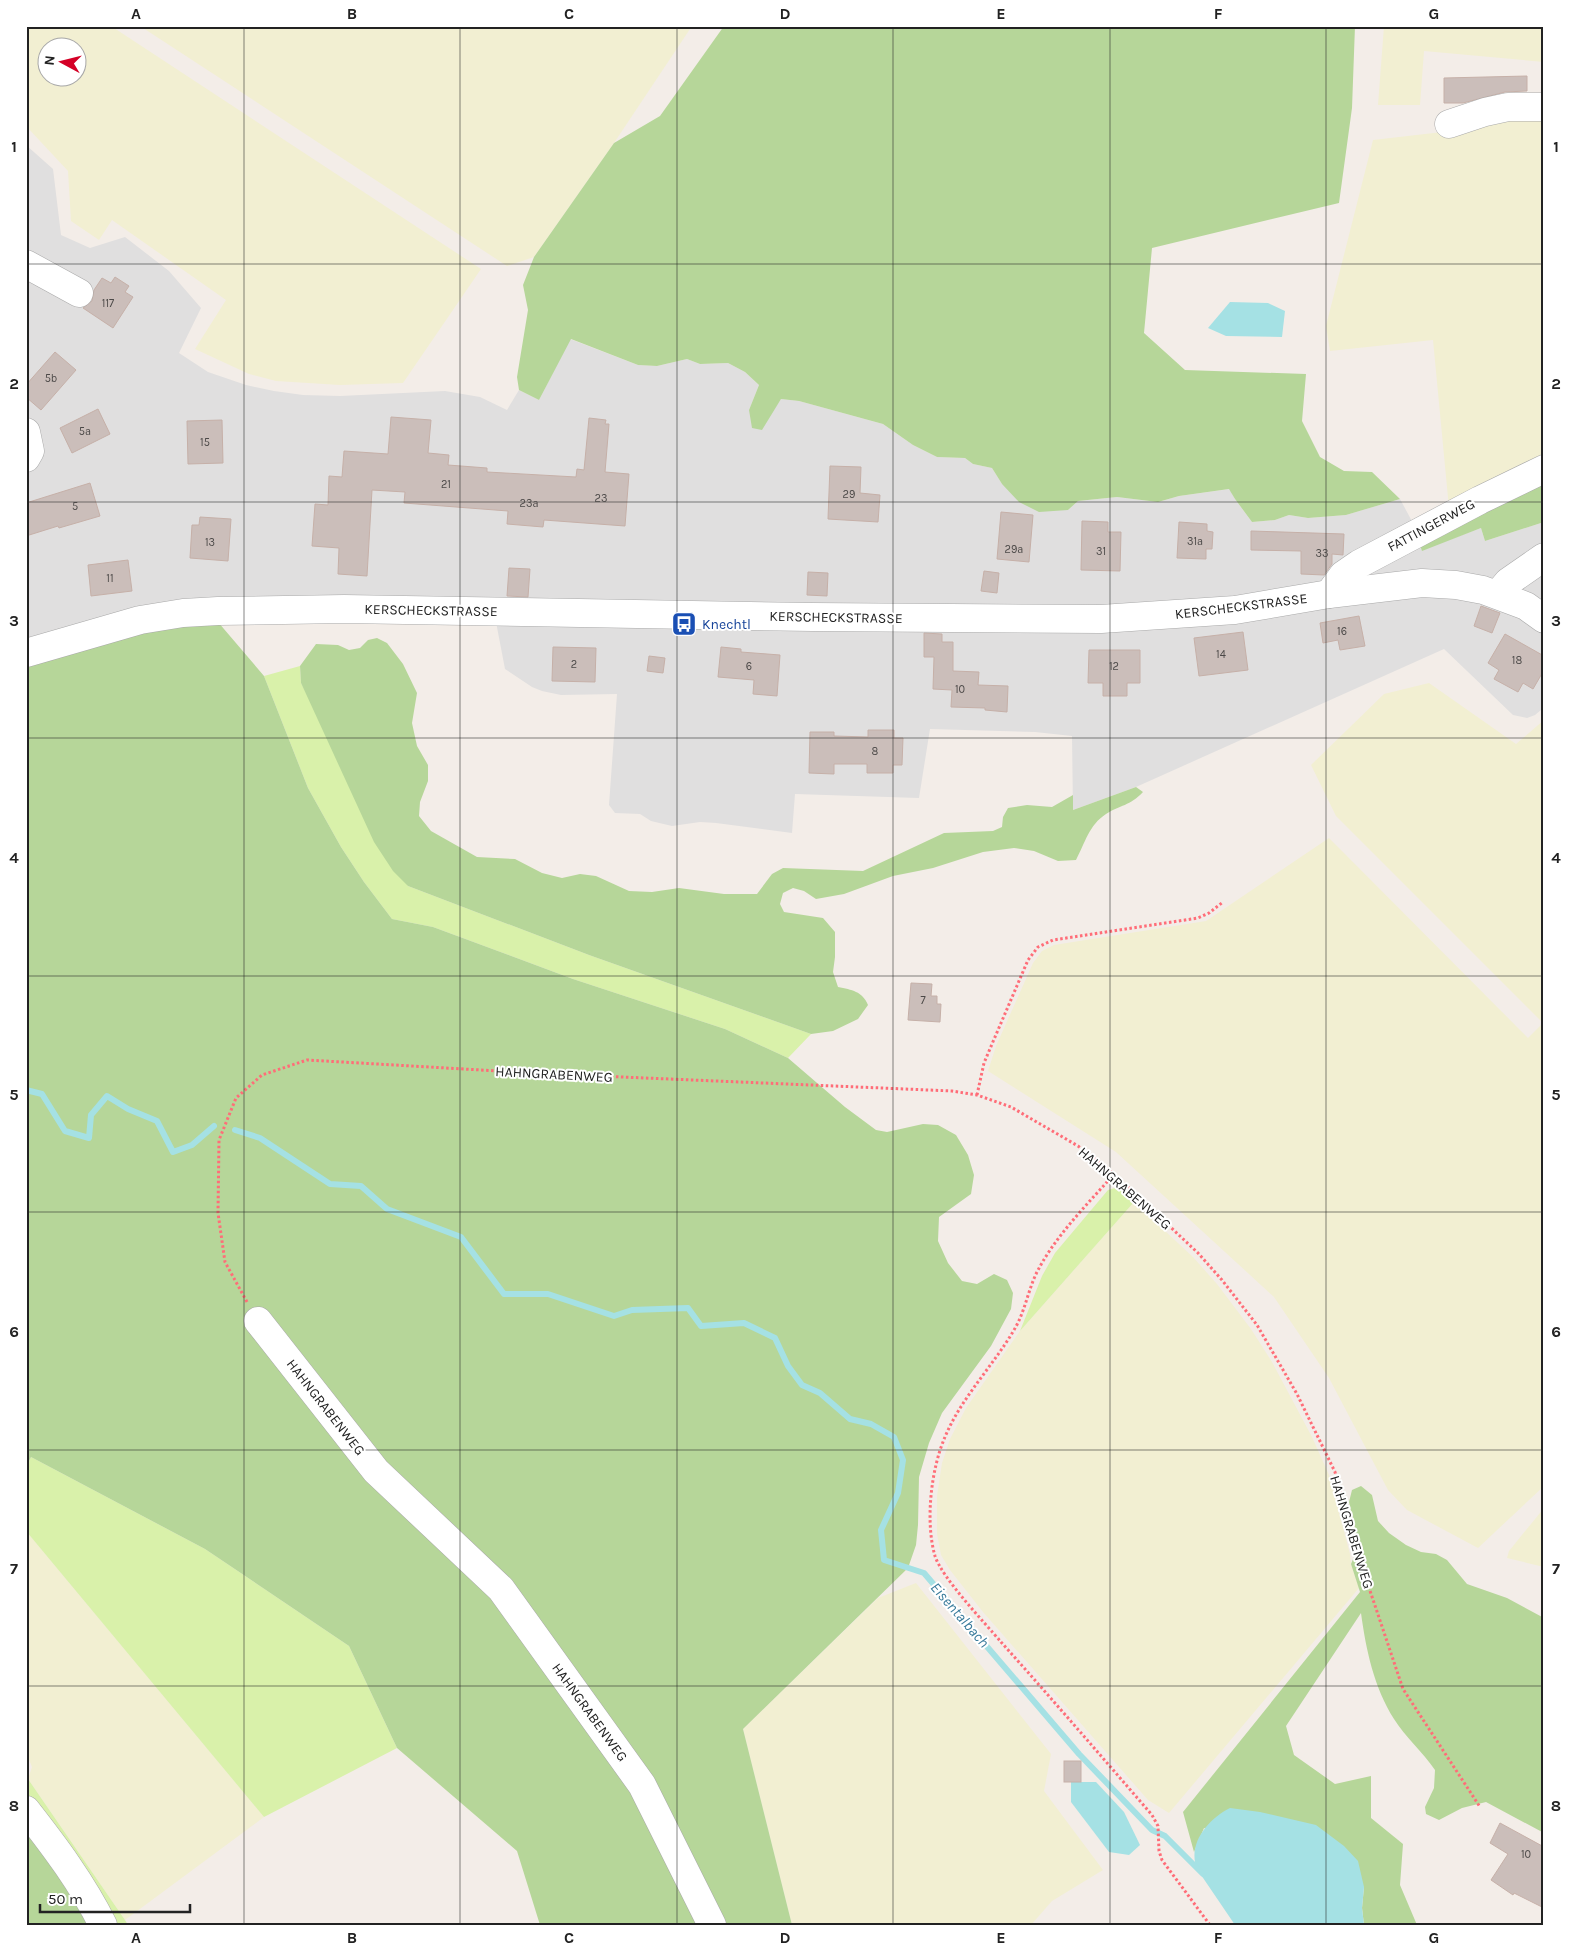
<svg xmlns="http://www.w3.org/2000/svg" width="1570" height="1951" font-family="Karla,sans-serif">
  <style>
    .residential { fill: #e0dfdf }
    .farmland { fill: #f2efd2; fill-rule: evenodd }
    .grass { fill: #d9f1aa }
    .forest { fill: #b6d699 }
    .water { fill: #a5e1e4 }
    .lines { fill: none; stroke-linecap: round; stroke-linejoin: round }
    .stream { stroke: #a5e1e4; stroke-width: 6 }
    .building { fill: #cbbeba; stroke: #c6b0a8 }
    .minor-casing { stroke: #a9a9a9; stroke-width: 29 }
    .path { stroke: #ff6d78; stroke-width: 3; stroke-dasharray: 2.5 2.5; stroke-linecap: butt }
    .minor { stroke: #fff; stroke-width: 28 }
    .grid { fill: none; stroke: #222; stroke-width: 1; stroke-opacity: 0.55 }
    .labels { text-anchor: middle; stroke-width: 4; stroke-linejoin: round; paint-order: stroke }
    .number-label { font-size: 11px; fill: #4c4948 }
    .street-label { font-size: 14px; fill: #222; stroke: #fff }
    .transit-label { font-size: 14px; fill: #164399; stroke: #fff; text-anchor: start }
    .water-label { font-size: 15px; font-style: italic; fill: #397b9b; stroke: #fff }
    .neatline { fill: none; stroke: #222; stroke-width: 2 }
    .grid-label { font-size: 16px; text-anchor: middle; font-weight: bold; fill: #222 }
  </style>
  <rect width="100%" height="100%" fill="#f3ede8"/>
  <!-- residential -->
  <g class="residential">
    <path d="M26,145L53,169L61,235L90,248L125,237L169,271L201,308L179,353L208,372L246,385L274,391L303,395L340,396L445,391L480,397L507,410L519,390L539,400L570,339L638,365L657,366L687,359L700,364L728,363L745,372L759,385L749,410L771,413L781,399L799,401L883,424L913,445L937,457L965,458L973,464L992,468L1002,484L1068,510L1078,501L1117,497L1158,502L1179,496L1230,489L1235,499L1252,522L1275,520L1289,515L1308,518L1346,515L1400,499L1414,525L1422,550L1481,528L1485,541L1544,522V608L1516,592L1178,607L344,600L26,644Z"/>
    <path d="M1422,594L1454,596L1508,610L1544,632V707L1541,710L1535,715L1527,718L1513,715L1444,649L1136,787L1073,810L1072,736L1035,732L930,729L919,798L795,794L792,833L716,823L700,822L672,826L651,821L640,814L615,813L609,805L617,694L561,695L542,691L532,687L505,669L496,622L684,625Z"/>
  </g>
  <!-- farmland -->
  <g class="farmland">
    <path d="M26,26H111L481,269L403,383L340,385L276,381L249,374L195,349L226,300L112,220L99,240L71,221L68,171L26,126ZM48,48H78V78H48Z"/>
    <path d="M140,26H692L614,143L534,257L507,266Z"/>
    <path d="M1384,26H1544V62L1424,51L1420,105H1378Z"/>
    <path d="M1544,114V461L1449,508L1433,340L1330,351L1326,326L1373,140L1451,131Z"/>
    <path d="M1429,683L1516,744L1544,720V1486L1478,1548L1407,1510L1388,1490L1329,1378L1274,1297L1116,1152L988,1071L996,1046L1033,963L1042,951L1054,945L1206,921L1329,838L1528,1038L1543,1023L1336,816L1311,765L1384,694Z"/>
    <path d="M1134,1202L1193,1257L1217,1284L1251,1329L1272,1362L1312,1437L1329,1475L1350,1554L1351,1564L1359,1588L1169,1813L1148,1800L983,1612L950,1570L941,1555L937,1534V1496L942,1463L950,1439L966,1408L1020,1331Z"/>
    <path d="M1544,1508V1567L1507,1558L1509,1551Z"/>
    <path d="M26,1531L264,1817L125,1920L28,1779L32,1767L26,1752Z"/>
    <path d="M916,1583L1051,1754L1044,1791L1103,1870L1052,1901L1031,1925H792L743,1729L878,1598Z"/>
  </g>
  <!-- grass -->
  <g class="grass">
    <path d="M300,666L301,683L408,886L589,955L811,1034L788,1058L725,1029L573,979L433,927L392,919L364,882L341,847L308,788L264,676Z"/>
    <path d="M1118,1187L1134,1202L1020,1331L1042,1276L1055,1253L1108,1190Z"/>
    <path d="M31,1457L205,1549L349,1646L397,1748L264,1817L26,1531V1467Z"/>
    <path d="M28,1779L125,1920L128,1925H113L68,1848L26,1795Z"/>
  </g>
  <!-- forest -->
  <g class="forest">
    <path d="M724,26H1355L1352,108L1339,203L1152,248L1144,333L1185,370L1306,374L1302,421L1320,457L1344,471L1372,472L1400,499L1346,515L1308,518L1289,515L1275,520L1252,522L1235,499L1229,489L1179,496L1158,502L1117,497L1078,501L1068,510L1039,512L1019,502L1002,484L992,468L973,464L965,458L937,457L913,445L883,424L799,401L781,399L762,430L752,428L749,410L759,385L745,372L728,363L700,364L687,359L657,366L638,365L571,339L539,400L519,390L517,377L528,310L523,285L534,257L614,143L660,116Z"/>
    <path d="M1544,476V522L1485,541L1481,528L1422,551L1418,539Z"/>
    <path d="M218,622L264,676L308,788L341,847L364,882L392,919L433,927L573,979L725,1029L788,1058L845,1107L876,1130L887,1132L923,1124L938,1125L956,1135L968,1155L974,1175L971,1194L939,1217L938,1241L948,1263L962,1281L977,1284L994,1274L1007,1280L1013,1293L1011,1309L991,1346L942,1413L929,1443L919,1477L918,1525L916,1545L908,1568L743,1729L792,1925H540L517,1851L397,1748L349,1646L205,1549L31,1457L26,1467V665L142,631Z"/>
    <path d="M377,638L387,643L403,664L417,693L412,723L417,746L428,765V781L420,802L419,816L431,831L477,857L515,859L542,873L562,878L580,874L596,876L629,891L652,892L679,888L724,894H757L772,874L783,868L863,871L944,833L993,831L1002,827L1003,817L1008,808L1027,805L1052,807L1073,795V810L1136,787L1143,792C1130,806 1120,805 1106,814C1089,825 1085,843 1076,860L1058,861L1034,851L1014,848L983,852L933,868L893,876L844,894L816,899L804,891L793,888L783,893L780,904L784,912L823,918L835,932V957L833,972L838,987C852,990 862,991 868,1005L858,1019L833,1031L811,1034L589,955L408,886L393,871L374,842L301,683L300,666L316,644L338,645L349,650L360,648L368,640Z"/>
    <path d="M1361,1486L1372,1495L1378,1521L1389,1533L1406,1545L1421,1552L1436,1554L1447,1560L1467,1584L1507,1598L1544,1618V1833L1486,1802L1462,1808L1439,1820L1426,1814L1425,1807L1434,1788L1435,1770C1423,1752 1405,1737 1394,1719C1374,1687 1366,1650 1361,1613L1286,1726L1294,1755L1335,1784L1371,1776V1818L1403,1844L1400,1885L1417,1925H1364L1362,1908L1364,1887L1204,1828L1194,1852L1183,1812L1360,1592L1351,1564L1359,1545L1349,1502L1352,1490Z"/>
    <path d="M26,1822L95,1925H26Z"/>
  </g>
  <!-- water -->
  <g class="water">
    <path d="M1230,302L1268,303L1285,311L1282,337L1226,336L1208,328Z"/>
    <path d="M1071,1782H1096L1124,1812L1140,1845L1129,1855L1109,1852L1071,1802Z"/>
    <path d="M1230,1808L1260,1812L1316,1825L1344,1846L1358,1861L1364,1887L1362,1908L1364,1925H1235L1197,1869C1187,1844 1208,1819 1230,1808Z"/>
  </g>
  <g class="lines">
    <!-- stream -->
    <g class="stream">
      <path d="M26,1090L42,1094L65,1131L89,1138L91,1115L107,1096L128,1109L157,1121L173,1152L192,1145L214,1126"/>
      <path d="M235,1130L260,1138L330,1184L361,1186L387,1209L461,1237L504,1294H548L614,1316L632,1310L688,1308L701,1326L744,1323L775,1338L788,1366L802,1385L820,1393L850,1419L871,1424L894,1437L903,1460L898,1493L881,1530L884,1560L924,1573L1079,1754L1152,1830L1165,1836L1203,1874"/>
    </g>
  </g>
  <!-- building -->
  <g class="building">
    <path d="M1527,76V91L1505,92L1463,103H1444V78Z"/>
    <path d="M115,277L129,286L125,292L133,297L113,328L83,308L92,301L94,290L102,278L111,283Z"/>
    <path d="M55,352L76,370L41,410L26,397V385Z"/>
    <path d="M98,409L110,434L72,453L60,428Z"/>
    <path d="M391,417L431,420L428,453L449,455L448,465L487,468V472L576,477L577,469L584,470L589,418L606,420L605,424H609L605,472L629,474L625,526L544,520L543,527L507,524L508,511L404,503L405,492L372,490L367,576L338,574L339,548L312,546L315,504L328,505L329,476L342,477L344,451L388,454Z"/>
    <path d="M222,420L223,463L188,464L187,421Z"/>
    <path d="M830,466L861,467L860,493L880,495L878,522L828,519Z"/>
    <path d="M90,483L100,516L59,528L58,526L26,536V503Z"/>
    <path d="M1001,512L1033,515L1029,562L997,559Z"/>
    <path d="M200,517L231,519L228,561L190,558L192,525H199Z"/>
    <path d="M1082,521L1108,522V532H1121L1120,571L1081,570Z"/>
    <path d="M1179,522L1207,524V531L1213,532L1212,549H1206V559L1177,558Z"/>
    <path d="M1251,531L1344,534L1343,555L1332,554V564L1324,575L1301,574V551L1251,550Z"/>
    <path d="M128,560L132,591L91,596L88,565Z"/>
    <path d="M509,568L530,569L528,597L507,596Z"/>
    <path d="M984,571L999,573L997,593L981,591Z"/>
    <path d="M808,572L828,573L827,596L807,595Z"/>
    <path d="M1481,606L1500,613L1492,633L1474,626Z"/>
    <path d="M1359,616L1365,646L1340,650L1338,640L1323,643L1320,623Z"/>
    <path d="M1243,632L1248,670L1199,676L1194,638Z"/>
    <path d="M924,633L942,634V642H953V671L979,672L978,685L1008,686L1007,712L985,710V708L951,707L952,690L933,689L934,657H924Z"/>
    <path d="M1505,634L1544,656V670L1533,689L1523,683L1518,692L1494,679L1499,670L1488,663Z"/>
    <path d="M553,647L596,648L595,682L552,681Z"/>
    <path d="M721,647L741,649V652L780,655L777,696L753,694L754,680L718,677Z"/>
    <path d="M1089,650H1140V683H1127V696H1103V683H1088Z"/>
    <path d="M649,656L665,658L663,673L647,671Z"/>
    <path d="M868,730H894V738H903L902,765H893V773H867V764H834V774L809,773L810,732H834V736L868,737Z"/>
    <path d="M911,983L932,984L931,996H937V1004H941L940,1022L908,1020Z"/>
    <rect x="1064" y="1761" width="17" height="21"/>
    <path d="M1500,1823L1544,1847V1908L1514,1893L1513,1895L1491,1880L1508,1854L1490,1843Z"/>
  </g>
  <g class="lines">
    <defs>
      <g id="minor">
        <path d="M1449,124L1485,112L1508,107H1544"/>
        <path d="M26,264L79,293"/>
        <path d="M26,432L30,451L26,458"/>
        <path d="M1329,594L1343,575L1359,564L1480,500L1544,469"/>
        <path d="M1498,594L1508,582L1544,557"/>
        <path d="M26,653L140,620L183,613L218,611L344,609L813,617L1101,619L1235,610L1329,594L1422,583L1456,585L1483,590L1526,606L1544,619"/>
        <path d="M258,1321L376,1471L501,1589L642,1785L712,1925"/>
        <path d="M26,1810C55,1847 82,1883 103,1925"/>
      </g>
    </defs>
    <!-- minor casing -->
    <use href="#minor" class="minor-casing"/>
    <!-- path -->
    <g class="path">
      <path d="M977,1095L984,1063L992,1044L1028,960L1038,947L1053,940L1198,918L1209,913L1223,902"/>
      <path d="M1114,1174C1087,1205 1056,1235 1037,1272C1028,1290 1025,1312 1014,1330C993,1366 961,1398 945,1437C931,1469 925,1522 935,1556C942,1578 985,1623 1001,1642C1052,1699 1102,1757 1152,1815L1158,1826L1159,1851L1162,1860L1210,1925"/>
      <path d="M247,1302L225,1262L218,1213L219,1140L236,1098L262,1075L307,1060L551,1074L952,1091L977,1095L1011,1107L1078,1146L1114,1174L1198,1253L1222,1280L1257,1325L1297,1394L1335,1472L1357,1552L1403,1689L1480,1807"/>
    </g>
    <!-- minor -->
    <use href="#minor" class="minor"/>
  </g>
  <!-- grid -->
  <path class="grid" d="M244,26V1925M460,26V1925M677,26V1925M893,26V1925M1110,26V1925M1326,26V1925M26,264H1544M26,502H1544M26,738H1544M26,976H1544M26,1212H1544M26,1450H1544M26,1686H1544"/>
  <!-- icons -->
  <defs>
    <symbol id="bus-square" viewBox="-11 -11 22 22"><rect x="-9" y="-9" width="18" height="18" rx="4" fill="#1a4fb4" stroke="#fff"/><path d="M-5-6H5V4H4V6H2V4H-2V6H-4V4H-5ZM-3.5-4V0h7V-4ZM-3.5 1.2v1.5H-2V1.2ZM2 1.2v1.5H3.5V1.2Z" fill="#fff"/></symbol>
  </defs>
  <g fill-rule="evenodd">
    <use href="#bus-square" x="670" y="610" width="28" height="28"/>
  </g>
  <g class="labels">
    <!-- number labels -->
    <g class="number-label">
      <text x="108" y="307">117</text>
      <text x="51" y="382">5b</text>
      <text x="85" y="435">5a</text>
      <text x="205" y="446">15</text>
      <text x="446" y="488">21</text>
      <text x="849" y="498">29</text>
      <text x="601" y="502">23</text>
      <text x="529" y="507">23a</text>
      <text x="75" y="510">5</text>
      <text x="1195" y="545">31a</text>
      <text x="210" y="546">13</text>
      <text x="1014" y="553">29a</text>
      <text x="1101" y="555">31</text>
      <text x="1322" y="557">33</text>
      <text x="110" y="582">11</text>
      <text x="1342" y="635">16</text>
      <text x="1221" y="658">14</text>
      <text x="1517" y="664">18</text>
      <text x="574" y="668">2</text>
      <text x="749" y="670">6</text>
      <text x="1114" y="670">12</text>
      <text x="960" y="693">10</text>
      <text x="875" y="755">8</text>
      <text x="923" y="1004">7</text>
      <text x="1526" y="1858">10</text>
    </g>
    <!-- street labels -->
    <g class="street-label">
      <text transform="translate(1431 525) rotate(-28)" y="5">FATTINGERWEG</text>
      <text transform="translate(1241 606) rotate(-7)" y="5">KERSCHECKSTRASSE</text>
      <text transform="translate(431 610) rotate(1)" y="5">KERSCHECKSTRASSE</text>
      <text transform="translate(836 617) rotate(1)" y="5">KERSCHECKSTRASSE</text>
      <text transform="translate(554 1074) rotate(3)" y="5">HAHNGRABENWEG</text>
      <text transform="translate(1125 1188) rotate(41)" y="5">HAHNGRABENWEG</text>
      <text transform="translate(326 1407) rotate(52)" y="5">HAHNGRABENWEG</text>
      <text transform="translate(1352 1532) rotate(73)" y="5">HAHNGRABENWEG</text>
      <text transform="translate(590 1712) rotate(54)" y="5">HAHNGRABENWEG</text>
    </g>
    <!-- transit labels -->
    <g class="transit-label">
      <text x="702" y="629">Knechtl</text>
    </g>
    <!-- water labels -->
    <g class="water-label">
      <text transform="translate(960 1615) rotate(49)" y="5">Eisentalbach</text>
    </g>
  </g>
  <!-- border -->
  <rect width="1570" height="1951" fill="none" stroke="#ffffff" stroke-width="55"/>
  <!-- north arrow -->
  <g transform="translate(62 62) rotate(277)"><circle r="24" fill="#ffffff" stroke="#a7a7a7"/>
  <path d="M0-4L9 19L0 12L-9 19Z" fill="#d40026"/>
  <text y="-8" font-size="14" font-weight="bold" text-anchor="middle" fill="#222222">N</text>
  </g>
  <!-- scale -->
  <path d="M40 1904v8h150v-8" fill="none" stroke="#222222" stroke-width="2.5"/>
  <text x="48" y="1904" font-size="15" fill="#222222" stroke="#ffffff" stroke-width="4" paint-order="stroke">50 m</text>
  <rect x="28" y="28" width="1514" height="1896" class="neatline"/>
  <g class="grid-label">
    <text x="136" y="19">A</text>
    <text x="352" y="19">B</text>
    <text x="569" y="19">C</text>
    <text x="785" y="19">D</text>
    <text x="1001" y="19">E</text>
    <text x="1218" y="19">F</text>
    <text x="1434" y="19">G</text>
    <text x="14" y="152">1</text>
    <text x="1556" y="152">1</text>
    <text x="14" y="389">2</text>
    <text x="1556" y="389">2</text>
    <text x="14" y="626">3</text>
    <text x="1556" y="626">3</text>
    <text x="14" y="863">4</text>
    <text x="1556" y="863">4</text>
    <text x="14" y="1100">5</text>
    <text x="1556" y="1100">5</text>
    <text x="14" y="1337">6</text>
    <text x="1556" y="1337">6</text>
    <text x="14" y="1574">7</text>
    <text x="1556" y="1574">7</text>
    <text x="14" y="1811">8</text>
    <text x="1556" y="1811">8</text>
    <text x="136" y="1943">A</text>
    <text x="352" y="1943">B</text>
    <text x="569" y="1943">C</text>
    <text x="785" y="1943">D</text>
    <text x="1001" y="1943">E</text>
    <text x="1218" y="1943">F</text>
    <text x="1434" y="1943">G</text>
  </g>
</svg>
